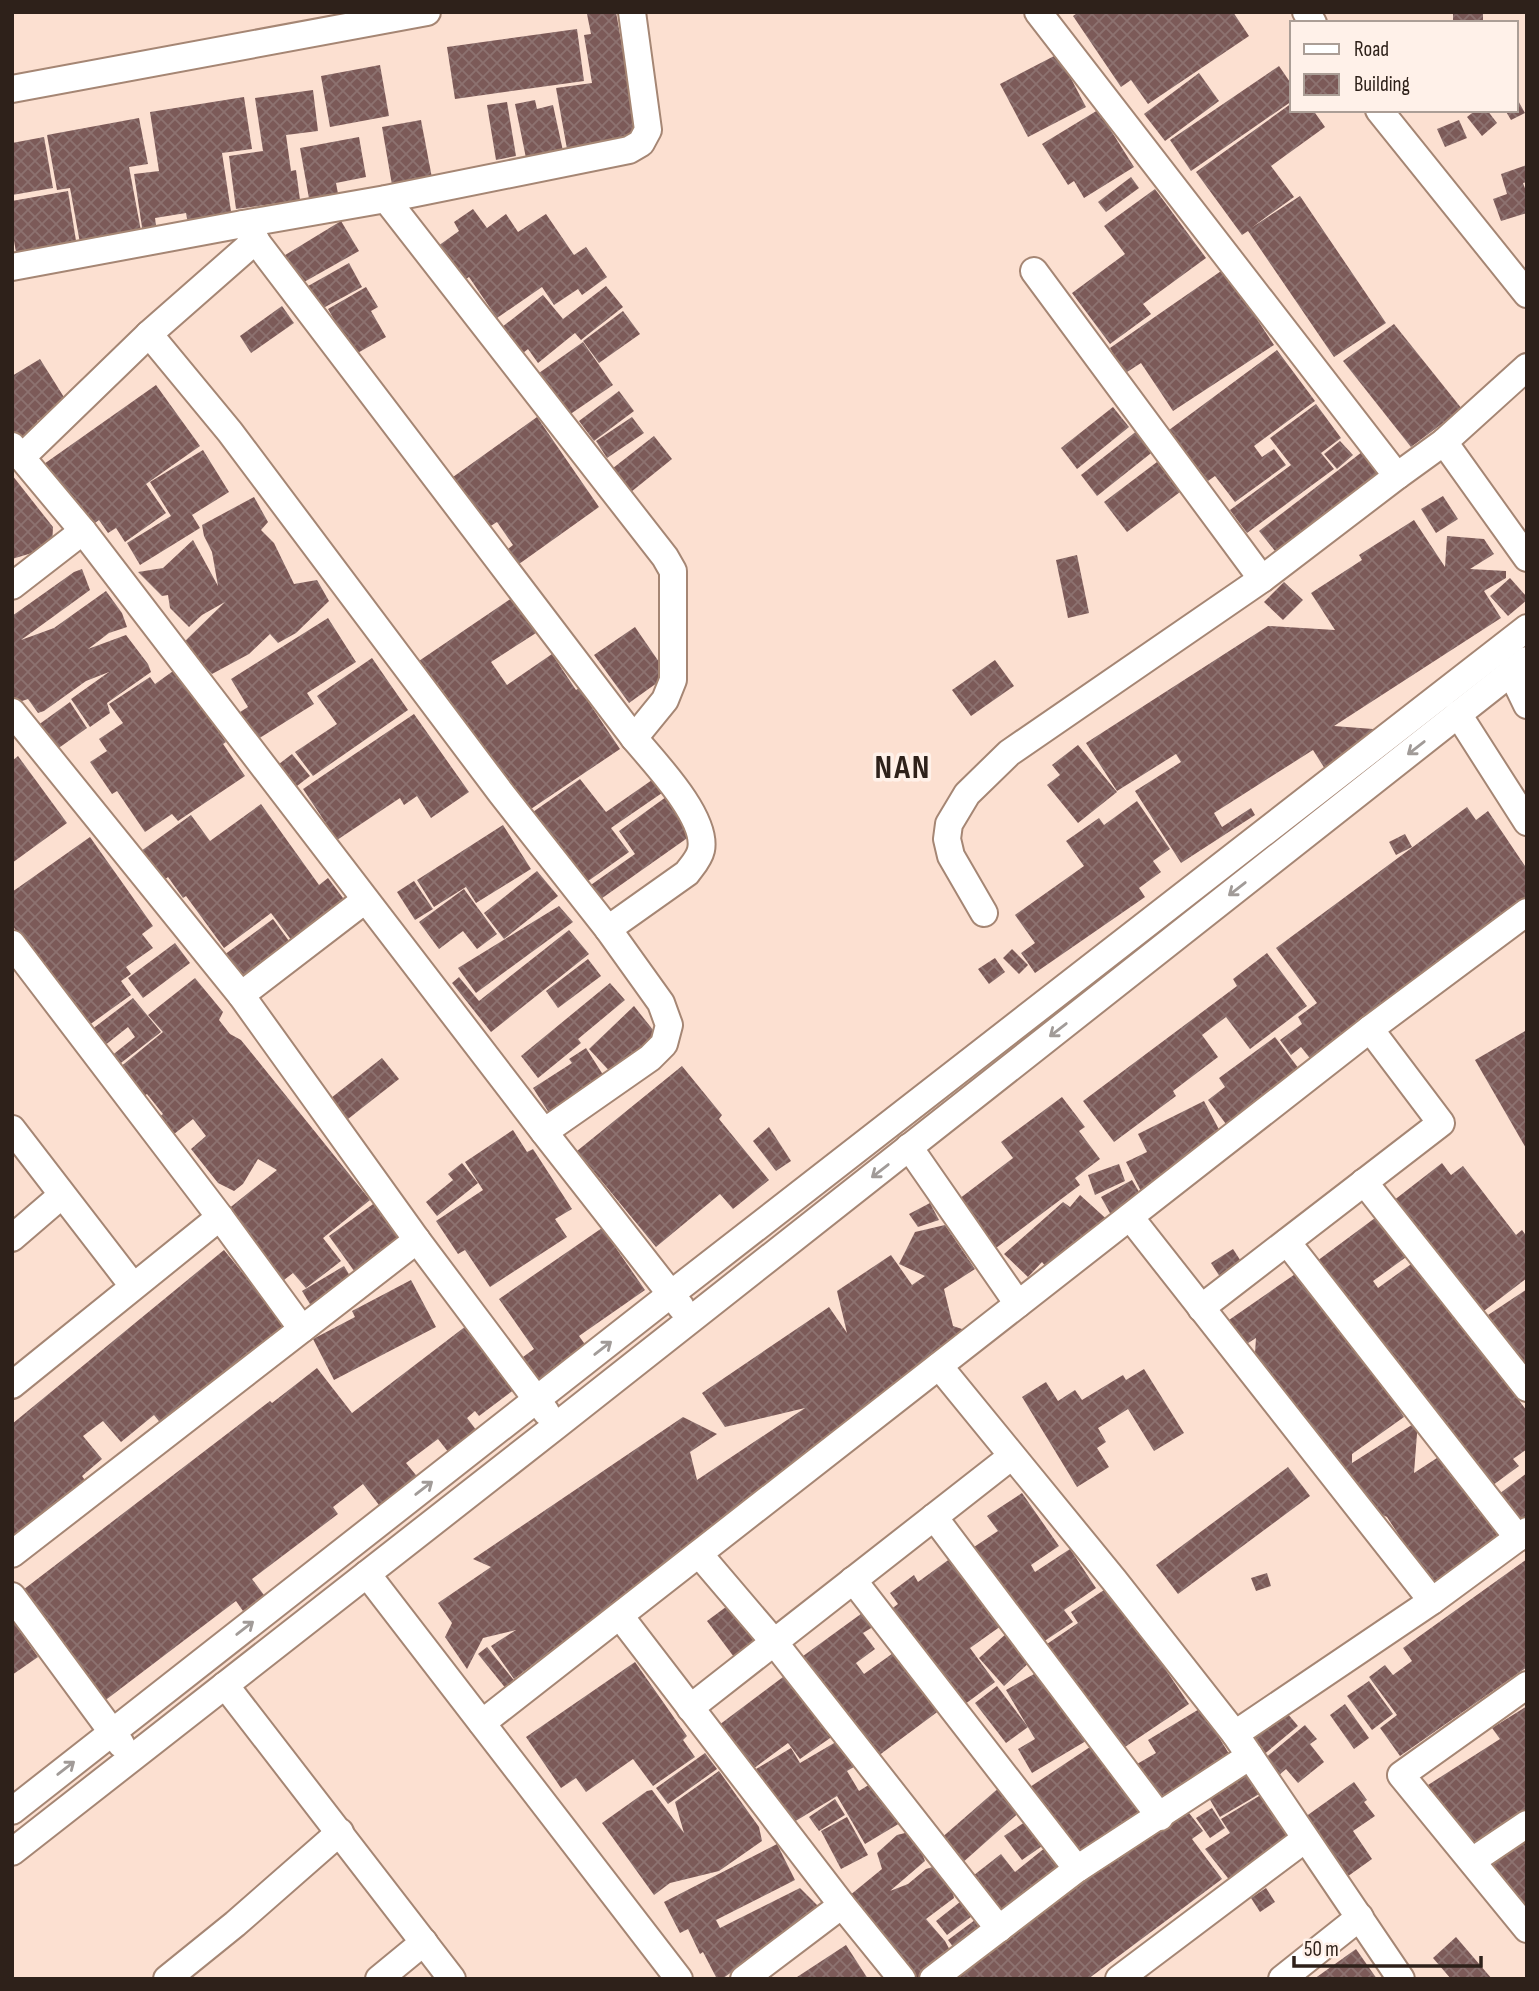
<svg xmlns="http://www.w3.org/2000/svg" width="1539" height="1991" font-family="'Sofia Sans Condensed',sans-serif">
  <style>
    .building { fill: url(#building-cross-hatch) }
    .lines { fill: none; stroke-linecap: round; stroke-linejoin: round }
    .minor-casing { stroke: #a58674; stroke-width: 30 }
    .minor { stroke: #fff; stroke-width: 26 }
    .oneway { stroke: #a19b98 }
    .labels { text-anchor: middle; stroke-width: 7; stroke-linejoin: round; paint-order: stroke }
    .district-label { font-size: 33px; font-weight: bold; letter-spacing: 2px; fill: #2e211a; stroke: #fff1e9 }
  </style>
  <defs>
    <pattern id="building-cross-hatch" width="8" height="8" patternUnits="userSpaceOnUse" patternTransform="scale(1.75)"><rect width="8" height="8" fill="#7c5a58"/><path d="M0 0l8 8M0 8l8-8" fill="none" stroke="#8d7270"/></pattern>
  </defs>
  <rect width="100%" height="100%" fill="#fce0d1"/>
  <!-- building -->
  <g class="building">
    <path d="M599,12H616L638,137L567,149L556,88L592,83L584,35L591,34L587,14Z"/>
    <path d="M1079,12H1233L1249,36L1148,104L1131,80L1121,87L1073,16Z"/>
    <rect x="1453" y="12" width="30" height="11"/>
    <path d="M577,29L584,81L455,99L447,47Z"/>
    <path d="M1058,54L1086,107L1028,137L1000,84Z"/>
    <path d="M380,65L389,116L330,127L321,76Z"/>
    <path d="M1279,66L1292,85V101L1191,171L1170,140Z"/>
    <path d="M1199,73L1219,101L1165,141L1144,114Z"/>
    <path d="M313,90L318,131L286,135L291,171L296,170L300,200L236,209L229,156L263,151L255,98Z"/>
    <path d="M244,97L252,149L222,153L232,218L188,224L186,213L155,218L157,232L143,234L134,174L159,171L150,112Z"/>
    <path d="M1516,97L1525,113L1511,120L1505,110H1516Z"/>
    <path d="M535,100L537,109L553,105L563,151L526,158L515,104Z"/>
    <path d="M507,102L516,156L496,160L487,105Z"/>
    <path d="M1292,103V110H1313L1325,127L1271,166L1294,197L1251,228L1300,196L1386,323L1334,357L1248,231L1242,235L1196,172Z"/>
    <path d="M1098,110L1134,167L1084,198L1074,181L1068,185L1042,144Z"/>
    <path d="M1476,110H1487L1497,123L1482,136L1467,117Z"/>
    <path d="M139,118L148,164L129,167L141,231L80,243L70,188L57,190L47,135Z"/>
    <path d="M421,120L432,178L392,185L382,127Z"/>
    <path d="M1459,120L1467,138L1445,147L1437,129Z"/>
    <path d="M44,137L53,188L12,195V143Z"/>
    <path d="M359,137L366,177L336,183L339,199L310,204L300,148Z"/>
    <path d="M1527,165V182L1523,183L1527,194V213L1501,221L1493,199L1507,194L1501,174Z"/>
    <path d="M1131,177L1139,188L1106,212L1098,202Z"/>
    <path d="M1155,189L1206,258L1143,304L1151,314L1110,344L1072,293L1125,254L1104,226Z"/>
    <path d="M68,191L77,247L17,258L12,229V201Z"/>
    <path d="M473,209L487,228L506,214L518,232L546,214L574,255L586,247L607,277L582,295L578,289L554,305L542,287L497,318L469,277L462,282L438,246L459,231L454,222Z"/>
    <path d="M341,221L359,251L297,286L277,260Z"/>
    <path d="M349,263L362,287L314,313L301,290Z"/>
    <path d="M1224,269L1274,345L1173,411L1141,363L1124,374L1110,348Z"/>
    <path d="M606,286L623,307L581,340L575,333L538,363L528,349L518,357L497,331L543,295L563,319Z"/>
    <path d="M366,287L378,307L371,311L386,337L354,355L328,309Z"/>
    <path d="M282,306L294,323L251,353L240,336Z"/>
    <path d="M623,311L640,334L599,363L583,341Z"/>
    <path d="M1394,324L1462,409L1411,447L1343,361Z"/>
    <path d="M583,342L613,385L569,415L539,373Z"/>
    <path d="M1277,350L1315,401L1254,446L1262,457L1274,449L1286,465L1235,502L1215,476L1208,481L1169,430Z"/>
    <path d="M40,359L67,402L37,421L41,428L19,441L12,430V376Z"/>
    <path d="M156,385L200,446L146,484L166,513L125,542L116,528L108,533L99,520L92,525L44,464Z"/>
    <path d="M619,391L634,411L594,441L579,421Z"/>
    <path d="M1316,404L1341,438L1321,453L1334,469L1247,533L1230,510L1291,465L1270,438Z"/>
    <path d="M1113,407L1129,427L1077,469L1061,448Z"/>
    <path d="M537,417L599,507L519,564L508,549L513,545L497,522L489,527L453,477Z"/>
    <path d="M632,417L644,433L607,458L596,441Z"/>
    <path d="M1138,430L1155,450L1097,496L1081,475Z"/>
    <path d="M654,436L672,459L626,496L608,472Z"/>
    <path d="M1340,441L1353,455L1337,469L1324,454Z"/>
    <path d="M203,450L229,492L192,515L200,528L140,565L127,543L171,516L150,482Z"/>
    <path d="M1362,452L1381,477L1279,556L1259,531Z"/>
    <path d="M1157,462L1180,492L1127,532L1104,502Z"/>
    <path d="M12,475L53,527L52,547L12,559Z"/>
    <path d="M1443,496L1458,519L1436,533L1421,509Z"/>
    <path d="M254,497L268,522L261,530L274,543L294,584L317,580L329,601L296,633L278,643L270,634L249,654L212,674L182,644L225,602L202,615L189,627L170,608L168,595L162,596L138,572L163,568L193,540L218,586L212,552L204,536L202,525Z"/>
    <path d="M1414,520L1445,567L1447,536L1484,539L1494,554L1470,569L1506,571V578L1484,591L1501,618L1334,726L1386,730L1325,769L1313,750L1214,813L1222,827L1251,808L1255,815L1181,863L1135,791L1181,762L1176,754L1117,791L1086,743L1268,626L1335,630L1311,593L1362,560L1359,555Z"/>
    <path d="M1077,555L1089,613L1068,618L1056,560Z"/>
    <path d="M82,569L90,590L21,640L54,628L106,591L122,613L127,627L109,633L88,649L126,635L148,664L151,672L107,703L110,713L90,727L71,699L109,672L86,681L44,711L38,713L28,699L16,703L12,692V616L74,572Z"/>
    <path d="M1510,578L1527,597V600L1508,616L1490,596Z"/>
    <path d="M1284,582L1303,600L1283,620L1264,602Z"/>
    <path d="M512,598L536,633L491,662L507,685L552,654L576,690L579,688L620,749L525,813L476,737L437,683L429,688L413,665Z"/>
    <path d="M328,618L356,662L307,693L314,704L258,739L240,712L248,707L231,679Z"/>
    <path d="M635,627L668,675L629,703L594,655Z"/>
    <path d="M372,658L408,710L313,776L295,752L337,724L317,696Z"/>
    <path d="M995,660L1014,686L971,716L952,690Z"/>
    <path d="M176,669L226,742L223,744L245,776L178,821L172,814L145,832L117,791L112,794L90,762L107,751L99,739L123,723L109,704L150,677L155,684Z"/>
    <path d="M70,702L87,728L53,752L34,728Z"/>
    <path d="M414,714L469,792L431,818L417,796L404,805L400,798L337,840L303,789Z"/>
    <path d="M1078,745L1117,792L1078,823L1047,785L1060,775L1052,765Z"/>
    <path d="M292,754L310,776L297,786L279,764Z"/>
    <path d="M18,756L67,823L12,863V761Z"/>
    <path d="M580,779L606,812L652,780L662,793L611,828L629,852L584,884L533,812Z"/>
    <path d="M666,797L693,834L598,901L588,887L635,854L619,831Z"/>
    <path d="M1137,801L1170,849L1153,861L1161,872L1139,888L1145,897L1035,973L1021,953L1035,943L1015,915L1084,866L1066,841L1099,818L1104,825Z"/>
    <path d="M261,804L319,885L328,878L349,906L295,945L271,913L224,948L186,896L183,898L168,877L159,884L137,854L191,815L210,841Z"/>
    <path d="M1467,807L1476,820L1488,811L1527,869V902L1316,1066L1301,1047L1291,1055L1280,1040L1302,1024L1298,1017L1317,1003L1276,948Z"/>
    <path d="M503,825L531,869L476,903L466,887L469,885L434,907L417,880Z"/>
    <path d="M1405,834L1412,847L1396,855L1389,842Z"/>
    <path d="M90,837L153,926L142,934L153,948L126,967L131,974L121,981L131,995L85,1028L12,925V892Z"/>
    <path d="M537,871L558,896L504,939L484,913Z"/>
    <path d="M414,881L433,909L415,920L397,892Z"/>
    <path d="M464,889L497,934L477,949L463,931L439,949L419,922Z"/>
    <path d="M559,906L573,922L476,993L458,968Z"/>
    <path d="M273,919L294,948L240,986L220,958Z"/>
    <path d="M569,930L589,954L491,1032L452,983L459,977L479,1001Z"/>
    <path d="M175,943L190,963L143,998L128,978Z"/>
    <path d="M1012,949L1028,965L1019,974L1003,958Z"/>
    <path d="M1267,953L1307,1006L1250,1049L1226,1017L1202,1035L1218,1057L1173,1091L1176,1096L1114,1142L1083,1101L1237,986L1233,979Z"/>
    <path d="M995,958L1005,972L989,984L978,969Z"/>
    <path d="M588,959L601,976L558,1008L546,991Z"/>
    <path d="M195,978L223,1012L219,1020L230,1034L241,1040L370,1200L323,1238L341,1261L306,1288L293,1273L284,1280L227,1210L277,1170L258,1159L243,1184L234,1191L218,1183L191,1149L206,1136L193,1119L169,1138L155,1120L163,1114L147,1094L142,1097L119,1068L163,1032L148,1015Z"/>
    <path d="M610,983L625,1000L578,1039L581,1043L538,1078L521,1056Z"/>
    <path d="M133,998L161,1032L117,1066L110,1057L135,1037L128,1027L104,1046L91,1030Z"/>
    <path d="M634,1006L661,1040L614,1076L589,1049Z"/>
    <path d="M1527,1030V1150L1475,1060Z"/>
    <path d="M1275,1037L1305,1077L1232,1132L1208,1100L1225,1087L1219,1078Z"/>
    <path d="M586,1048L607,1081L553,1119L533,1088L572,1063L569,1059Z"/>
    <path d="M382,1058L399,1079L348,1119L331,1098Z"/>
    <path d="M682,1066L722,1115L719,1119L769,1180L733,1209L720,1194L656,1247L577,1151Z"/>
    <path d="M1062,1097L1085,1127L1079,1131L1100,1159L1075,1178L1080,1185L996,1248L959,1199L1013,1158L1001,1142Z"/>
    <path d="M1204,1101L1225,1141L1144,1197L1126,1162L1147,1152L1138,1134Z"/>
    <path d="M769,1127L791,1161L776,1171L753,1141Z"/>
    <path d="M513,1130L527,1152L533,1149L572,1209L555,1219L567,1237L490,1287L465,1250L458,1254L436,1221L483,1190L465,1162Z"/>
    <path d="M462,1163L478,1183L437,1216L426,1202L453,1180L448,1174Z"/>
    <path d="M1442,1163L1451,1175L1463,1166L1516,1235L1522,1230L1527,1237V1278L1480,1314L1393,1201Z"/>
    <path d="M1119,1164L1125,1181L1095,1195L1088,1175Z"/>
    <path d="M1132,1180L1145,1202L1115,1222L1101,1197Z"/>
    <path d="M1080,1195L1111,1223L1050,1272L1042,1262L1028,1277L1004,1254L1063,1202L1070,1207Z"/>
    <path d="M376,1202L404,1241L357,1275L329,1236Z"/>
    <path d="M930,1203L939,1220L918,1227L909,1214Z"/>
    <path d="M1379,1215L1409,1255L1373,1281L1378,1288L1414,1262L1527,1411V1449L1513,1459L1519,1466L1489,1488L1313,1264Z"/>
    <path d="M945,1225L975,1269L944,1289L953,1326L971,1332L912,1375L514,1679L491,1646L516,1630L483,1638L467,1669L445,1637L452,1623L438,1603L491,1567L473,1559L683,1417L717,1434L690,1452L697,1480L805,1408L725,1427L702,1393L829,1307L847,1333L837,1291L891,1255L912,1285L925,1276L899,1264L915,1232Z"/>
    <path d="M602,1228L645,1290L579,1336L589,1350L541,1382L523,1357L534,1349L499,1299Z"/>
    <path d="M1233,1249L1246,1269L1224,1283L1211,1263Z"/>
    <path d="M224,1250L254,1287L257,1285L292,1327L163,1426L154,1415L121,1442L103,1421L83,1436L102,1459L82,1476L87,1483L12,1545V1424Z"/>
    <path d="M344,1266L355,1284L313,1309L302,1291Z"/>
    <path d="M1301,1270L1378,1377L1404,1417L1352,1454V1463L1418,1421L1414,1473L1440,1456L1476,1509L1481,1506L1504,1541L1433,1587L1387,1517L1373,1510L1352,1485L1322,1439L1319,1442L1295,1405L1291,1407L1255,1353L1256,1338L1245,1345L1229,1320Z"/>
    <path d="M411,1280L436,1327L334,1380L313,1339L355,1317L352,1311Z"/>
    <path d="M1527,1289V1371L1488,1315Z"/>
    <path d="M466,1326L515,1389L479,1416L475,1411L467,1418L477,1431L449,1453L438,1439L406,1463L420,1480L382,1509L363,1484L333,1507L338,1514L252,1579L264,1595L243,1611L236,1601L103,1702L19,1593L270,1401L272,1403L317,1368L352,1413Z"/>
    <path d="M1144,1369L1184,1433L1154,1451L1128,1409L1098,1428L1106,1442L1097,1448L1109,1467L1077,1487L1022,1397L1046,1382L1058,1401L1075,1390L1082,1400L1123,1375L1126,1380Z"/>
    <path d="M1288,1467L1310,1496L1178,1594L1156,1565Z"/>
    <path d="M1527,1473V1522L1520,1527L1495,1497Z"/>
    <path d="M1022,1493L1059,1546L1031,1565L1035,1572L1070,1549L1096,1588L1064,1610L1073,1622L1037,1646L968,1551L998,1531L987,1516Z"/>
    <path d="M951,1558L1001,1626L970,1648L995,1682L961,1707L890,1610L898,1604L890,1593L914,1575L918,1582Z"/>
    <path d="M1527,1559V1667L1400,1756L1380,1728L1397,1715L1369,1677L1385,1665L1393,1675L1412,1661L1403,1648Z"/>
    <path d="M1267,1573L1271,1586L1256,1591L1251,1578Z"/>
    <path d="M1107,1588L1127,1619L1130,1617L1189,1704L1122,1749L1098,1718L1047,1644L1078,1623L1071,1612Z"/>
    <path d="M734,1601L761,1637L734,1657L707,1621Z"/>
    <path d="M865,1611L876,1625L863,1633L875,1649L856,1663L864,1674L896,1651L940,1710L874,1759L799,1659Z"/>
    <path d="M12,1620L38,1657L12,1675Z"/>
    <path d="M1007,1633L1032,1660L1004,1686L979,1658Z"/>
    <path d="M487,1647L521,1689L507,1690L478,1654Z"/>
    <path d="M635,1662L687,1736L683,1740L695,1757L653,1786L633,1759L586,1792L576,1778L561,1788L526,1737Z"/>
    <path d="M1043,1669L1086,1741L1032,1773L1018,1749L1035,1739L1006,1690Z"/>
    <path d="M787,1674L833,1736L800,1759L788,1743L749,1772L715,1728Z"/>
    <path d="M1369,1681L1393,1714L1372,1730L1347,1696Z"/>
    <path d="M997,1686L1028,1727L1006,1743L975,1703Z"/>
    <path d="M1345,1704L1369,1738L1354,1749L1330,1715Z"/>
    <path d="M1281,1706L1298,1726L1262,1756L1245,1736Z"/>
    <path d="M1527,1706V1812L1469,1849L1428,1785L1500,1739L1492,1728Z"/>
    <path d="M1201,1708L1234,1762L1162,1805L1137,1764L1156,1753L1148,1740Z"/>
    <path d="M1305,1725L1317,1739L1310,1744L1324,1762L1298,1783L1286,1769L1278,1776L1264,1759Z"/>
    <path d="M841,1739L857,1765L847,1771L859,1791L875,1781L900,1823L865,1844L837,1796L789,1825L756,1769L791,1748L800,1763Z"/>
    <path d="M1096,1743L1152,1818L1083,1864L1030,1787Z"/>
    <path d="M705,1753L717,1769L668,1804L656,1788Z"/>
    <path d="M1245,1767L1261,1793L1220,1817L1205,1791Z"/>
    <path d="M719,1771L759,1827L762,1841L719,1871L670,1883L654,1895L602,1823L647,1791L652,1790L684,1833L675,1802Z"/>
    <path d="M1354,1782L1367,1800L1364,1802L1375,1816L1353,1831L1372,1859L1344,1879L1305,1817Z"/>
    <path d="M1001,1786L1022,1810L961,1864L939,1840Z"/>
    <path d="M1264,1793L1295,1842L1231,1882L1205,1849L1230,1833L1221,1819Z"/>
    <path d="M835,1799L845,1815L819,1831L809,1817Z"/>
    <path d="M1182,1804L1203,1831L1192,1839L1222,1879L1088,1979H947Z"/>
    <path d="M1212,1808L1225,1828L1210,1838L1196,1818Z"/>
    <path d="M847,1817L868,1855L841,1869L821,1831Z"/>
    <path d="M1031,1818L1048,1842L1022,1860L1004,1836Z"/>
    <path d="M909,1832L918,1843L925,1861L890,1891L908,1884L926,1869L936,1866L951,1884L954,1898L926,1919L945,1941L952,1954L917,1979L876,1932L849,1896L882,1869L877,1853L897,1835Z"/>
    <path d="M1527,1837V1919L1486,1865Z"/>
    <path d="M777,1844L795,1880L716,1920L720,1928L800,1888L820,1908L722,1979H717L703,1952L700,1954L688,1929L680,1933L664,1902Z"/>
    <path d="M1046,1847L1067,1872L1003,1922L969,1879L1001,1854L1015,1872Z"/>
    <path d="M1266,1888L1275,1902L1260,1912L1251,1898Z"/>
    <path d="M965,1898L976,1913L947,1935L936,1921Z"/>
    <path d="M979,1917L988,1928L956,1951L948,1940Z"/>
    <path d="M1456,1937L1492,1979H1451L1433,1958Z"/>
    <path d="M846,1945L868,1979H794Z"/>
    <path d="M1356,1949L1377,1979H1314Z"/>
  </g>
  <g class="lines">
    <defs>
      <g id="minor">
        <path d="M1038,12L1397,476"/>
        <path d="M1306,12L1313,23"/>
        <path d="M12,89L427,12"/>
        <path d="M1379,110L1527,294"/>
        <path d="M386,199L665,557L673,571V680L665,700L634,738"/>
        <path d="M243,224L634,738C654,762 708,818 701,850C699,859 692,866 687,873L608,929"/>
        <path d="M12,267L243,224L386,199L629,150L641,143L648,130L632,12"/>
        <path d="M1034,271L1262,579"/>
        <path d="M149,334L230,432L501,793L608,929L661,1003L669,1025L664,1044L650,1058L544,1132"/>
        <path d="M1444,442L1527,558"/>
        <path d="M12,446L83,531L544,1132L681,1307"/>
        <path d="M22,457L149,334L256,240"/>
        <path d="M12,586L83,531"/>
        <path d="M1511,672L1527,705"/>
        <path d="M12,712L241,995L417,1240L546,1412"/>
        <path d="M1458,714L1527,822"/>
        <path d="M984,913L951,856L947,839L949,824L967,794L1009,753L1262,579L1397,476L1444,442L1527,367"/>
        <path d="M12,944L220,1217"/>
        <path d="M241,995L365,900"/>
        <path d="M12,1129L133,1286"/>
        <path d="M909,1147L1018,1304"/>
        <path d="M1364,1182L1527,1388"/>
        <path d="M1130,1217L1432,1601"/>
        <path d="M12,1238L62,1195"/>
        <path d="M1287,1242L1518,1538"/>
        <path d="M1201,1308L1441,1123L1370,1029"/>
        <path d="M939,1366L1114,1580L1235,1734L1401,1979"/>
        <path d="M12,1385L220,1217L302,1329"/>
        <path d="M934,1517L1160,1817"/>
        <path d="M12,1554L417,1240"/>
        <path d="M699,1554L774,1642L999,1929"/>
        <path d="M367,1574L679,1979"/>
        <path d="M853,1580L1077,1869"/>
        <path d="M12,1596L121,1744"/>
        <path d="M620,1616L842,1905L902,1979"/>
        <path d="M225,1685L452,1979"/>
        <path d="M1527,1685L1401,1775L1527,1929"/>
        <path d="M690,1708L1012,1456"/>
        <path d="M482,1723L1370,1029L1527,912"/>
        <path d="M1235,1734L1432,1601L1527,1531"/>
        <path d="M12,1811L671,1294L1527,628"/>
        <path d="M12,1852L556,1426L1527,660"/>
        <path d="M1472,1861L1527,1824"/>
        <path d="M167,1979L235,1924L340,1832"/>
        <path d="M379,1979L424,1942"/>
        <path d="M744,1979L842,1905"/>
        <path d="M933,1979L1077,1869L1250,1756"/>
        <path d="M1119,1979L1305,1839"/>
        <path d="M1282,1979L1360,1917"/>
      </g>
    </defs>
    <!-- minor casing -->
    <use href="#minor" class="minor-casing"/>
    <!-- minor -->
    <use href="#minor" class="minor"/>
  </g>
  <!-- one-way arrows -->
  <defs><path id="oneway-shaft" d="M-6 0H5M1.5-3L5.5 0L1.5 3" fill="none" stroke-width="1.6" stroke-linecap="round" stroke-linejoin="round" transform="scale(1.75)"/></defs>
  <g class="oneway">
    <use href="#oneway-shaft" transform="translate(1416 748) rotate(142)"/>
    <use href="#oneway-shaft" transform="translate(1237 889) rotate(142)"/>
    <use href="#oneway-shaft" transform="translate(1058 1030) rotate(142)"/>
    <use href="#oneway-shaft" transform="translate(880 1171) rotate(142)"/>
    <use href="#oneway-shaft" transform="translate(603 1348) rotate(-38)"/>
    <use href="#oneway-shaft" transform="translate(424 1488) rotate(-38)"/>
    <use href="#oneway-shaft" transform="translate(245 1628) rotate(-38)"/>
    <use href="#oneway-shaft" transform="translate(66 1768) rotate(-38)"/>
  </g>
  <g class="labels">
    <!-- district labels -->
    <g class="district-label">
      <text x="903" y="778">NAN</text>
    </g>
  </g>
  <!-- border -->
  <rect width="1539" height="1991" fill="none" stroke="#2e211a" stroke-width="28"/>
  <!-- legend -->
  <rect x="1290" y="21" width="228" height="91" fill="#fff1e9" stroke="#ab9e96" stroke-width="2"/>
  <rect x="1304" y="44" width="35" height="10" fill="#ffffff" stroke="#ab9e96" stroke-width="2"/>
  <text x="1354" y="56" font-size="21" fill="#2e211a">Road</text>
  <rect x="1304" y="74" width="35" height="21" fill="url(#building-cross-hatch)" stroke="#ab9e96" stroke-width="2"/>
  <text x="1354" y="91" font-size="21" fill="#2e211a">Building</text>
  <!-- scale -->
  <path d="M1294 1956v10h187v-10" fill="none" stroke="#2e211a" stroke-width="3.5"/>
  <text x="1304" y="1956" font-size="21" fill="#2e211a" stroke="#fff1e9" stroke-width="5" paint-order="stroke">50 m</text>
</svg>
